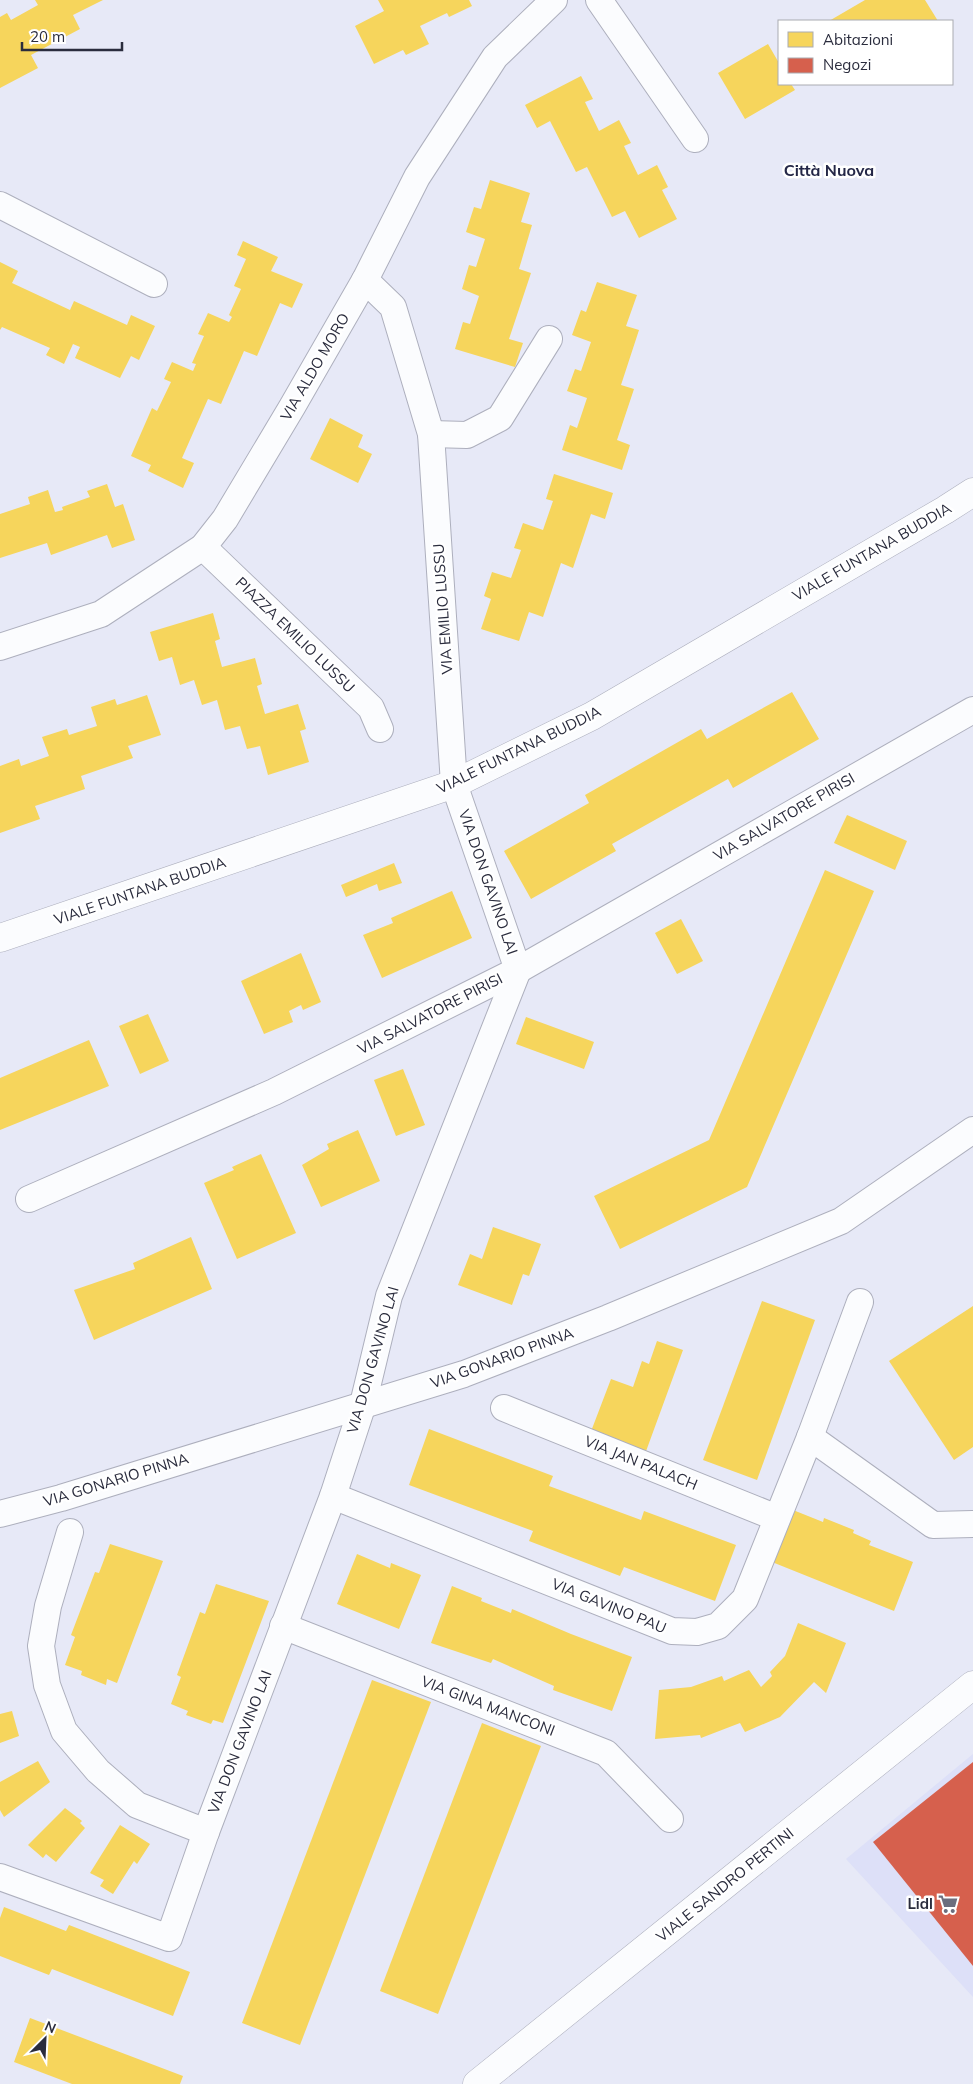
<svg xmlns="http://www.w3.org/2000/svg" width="973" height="2084" font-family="Mulish,sans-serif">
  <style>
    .built { fill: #dde0f8 }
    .homes { fill: #f6d55c }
    .shops { fill: #d6604d }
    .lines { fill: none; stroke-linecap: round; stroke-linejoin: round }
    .street-casing { stroke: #adafbd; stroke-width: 28 }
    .secondary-casing { stroke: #adafbd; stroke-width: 29 }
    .street { stroke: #fbfcfe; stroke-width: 26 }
    .secondary { stroke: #fbfcfe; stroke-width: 28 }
    .labels { text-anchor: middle; stroke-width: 5; stroke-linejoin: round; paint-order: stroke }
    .street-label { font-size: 15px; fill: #2a2c3d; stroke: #fff }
    .poi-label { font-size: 15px; font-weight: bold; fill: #2a2c3d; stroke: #fff; text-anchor: end }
    .neighbourhood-label { font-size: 16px; font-weight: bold; fill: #242747; stroke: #fff }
  </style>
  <rect width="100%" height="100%" fill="#e7e9f7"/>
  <!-- built -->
  <path class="built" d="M973,1754V1997L846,1859Z"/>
  <!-- homes -->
  <g class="homes">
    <path d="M35,0H103L73,15L80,29L31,55L38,68L0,88V17L7,13L11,20L38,5Z"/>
    <path d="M378,0H469L472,6L449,17L447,13L420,26L429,44L406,55L403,50L374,64L355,26L384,11Z"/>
    <path d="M865,0H925L938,21H829Z"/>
    <path d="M768,44L779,63V84H791L795,90L745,119L718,73Z"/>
    <path d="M581,76L593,99L585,102L599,131L619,120L631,143L624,146L638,175L657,165L668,187L662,190L677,219L639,238L625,211L612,217L587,167L576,172L550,121L537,128L525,105Z"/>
    <path d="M490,180L530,193L521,222L532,225L519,269L531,273L509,339L523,343L515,367L455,349L463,322L470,324L479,296L462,289L469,265L476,267L485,239L466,232L474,207L481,209Z"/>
    <path d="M243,241L278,257L271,271L303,284L292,308L280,303L257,356L244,351L221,404L208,399L182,458L194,463L183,488L148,471L151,465L131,456L152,408L157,411L171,382L164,379L172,362L193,371L196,364L192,363L204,336L198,334L208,313L229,322L232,317L229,315L241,289L234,286L246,259L237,255Z"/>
    <path d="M0,262L18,271L12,283L70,310L74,301L127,325L131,315L155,326L139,360L131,356L120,378L75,358L80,347L73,344L64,364L46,355L50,348L2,327L0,330Z"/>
    <path d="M597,282L637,295L626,326L639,330L621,385L634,389L617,440L630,445L622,470L562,450L570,425L577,428L587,398L567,391L575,369L581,371L591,342L572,335L581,310L586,312Z"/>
    <path d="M330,418L363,435L358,447L372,454L358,483L310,459Z"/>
    <path d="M554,474L613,493L605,519L591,514L573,568L561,563L543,617L529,612L519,641L481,629L491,599L484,596L492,572L511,578L521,550L514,548L523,523L543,530L553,501L546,499Z"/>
    <path d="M107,484L115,507L123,504L135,540L112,548L107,535L51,555L47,543L0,558V514L30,504L28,497L48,490L55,512L63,510L62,507L90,497L87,491Z"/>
    <path d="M213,613L220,639L215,641L222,667L255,658L262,684L257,686L265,714L298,704L306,729L300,731L309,762L268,775L260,746L247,749L240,726L225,730L217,700L202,705L194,680L180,685L172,657L159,661L150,632Z"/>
    <path d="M792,692L819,739L733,788L728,779L612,844L616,851L531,899L504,851L589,803L585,795L701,729L707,739Z"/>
    <path d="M147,695L161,735L128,746L133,758L81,776L85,789L35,806L40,819L0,833V766L19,759L21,766L49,756L42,737L67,729L69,735L97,726L91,707L115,699L117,705Z"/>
    <path d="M847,815L907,841L895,870L834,843Z"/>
    <path d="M394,863L402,883L379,891L377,884L346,897L341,885Z"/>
    <path d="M825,870L874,891L747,1187L620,1249L594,1196L709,1140Z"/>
    <path d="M452,891L472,938L382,978L363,935L393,923L391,918Z"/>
    <path d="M681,919L703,961L677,974L655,933Z"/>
    <path d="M301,953L321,1002L303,1010L301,1005L289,1011L293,1022L264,1034L241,981Z"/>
    <path d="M148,1014L169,1061L140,1074L119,1026Z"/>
    <path d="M526,1017L594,1042L584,1069L516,1044Z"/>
    <path d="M89,1040L109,1086L0,1130V1078Z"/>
    <path d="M403,1069L425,1125L396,1136L374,1080Z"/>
    <path d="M358,1130L380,1181L321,1207L302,1165L329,1149L327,1144Z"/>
    <path d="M261,1154L296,1233L237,1259L204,1183L234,1170L232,1167Z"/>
    <path d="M493,1227L541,1244L529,1276L523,1274L512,1305L458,1285L470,1254L482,1259Z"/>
    <path d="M191,1237L212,1289L94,1340L74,1290L135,1269L133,1263Z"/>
    <path d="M762,1301L815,1320L757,1480L703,1460Z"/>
    <path d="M973,1306V1447L954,1460L889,1361Z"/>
    <path d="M657,1341L683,1350L645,1454L590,1434L611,1379L633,1387L642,1361L649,1364Z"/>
    <path d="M429,1429L553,1476L549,1486L641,1520L644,1511L736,1545L715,1601L624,1567L620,1576L529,1541L533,1531L409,1485Z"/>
    <path d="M793,1510L823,1522L824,1518L854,1530L853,1533L871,1541L869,1545L913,1562L894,1611L772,1562Z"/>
    <path d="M110,1544L163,1561L117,1683L107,1679L106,1685L81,1675L82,1671L65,1665L75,1637L71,1635L95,1572L99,1573Z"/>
    <path d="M357,1554L390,1568L391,1563L421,1575L399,1629L337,1604Z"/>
    <path d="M216,1584L269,1601L223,1723L213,1720L211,1724L186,1715L188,1711L171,1704L181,1677L177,1675L200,1612L205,1614Z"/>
    <path d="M452,1586L482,1598L481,1601L511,1613L512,1609L571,1634L632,1657L612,1711L553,1690L554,1686L493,1659L491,1663L431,1643Z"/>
    <path d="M798,1623L846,1643L826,1693L814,1682L780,1717L745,1732L740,1723L701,1738L700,1735L655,1739L659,1690L691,1687L722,1676L724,1681L749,1670L761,1687L772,1676L770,1672L785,1656Z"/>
    <path d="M372,1680L431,1702L300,2045L242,2023Z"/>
    <path d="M12,1711L19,1736L0,1743V1714Z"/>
    <path d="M482,1723L541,1746L438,2014L380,1991Z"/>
    <path d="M38,1761L50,1782L4,1817L0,1810V1782Z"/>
    <path d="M65,1808L82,1821L80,1823L85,1828L56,1862L46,1854L43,1858L28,1845Z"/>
    <path d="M120,1825L150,1844L137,1864L134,1861L113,1894L100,1886L104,1880L90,1873Z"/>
    <path d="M4,1907L66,1931L69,1925L190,1972L173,2016L52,1969L49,1975L0,1956V1918Z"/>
    <path d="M30,2018L183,2076L180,2084H72L14,2062Z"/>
  </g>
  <!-- shops -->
  <path class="shops" d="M973,1762V1966L873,1842Z"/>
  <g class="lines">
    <defs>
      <g id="street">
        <path d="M599,0L695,139"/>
        <path d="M0,205L154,284"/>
        <path d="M431,434L467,435L500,418L549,339"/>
        <path d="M203,547L371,708L380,729"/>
        <path d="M0,647L101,614L203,547L225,519L292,407L365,280L417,177L495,57L554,0"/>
        <path d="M29,1199L274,1092L518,970L973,710"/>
        <path d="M504,1408L777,1518"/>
        <path d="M810,1437L860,1302"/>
        <path d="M333,1496L672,1631L697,1632L718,1626L745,1599L810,1437L933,1525L973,1524"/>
        <path d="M0,1514L61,1498L464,1374L608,1318L841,1221L973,1130"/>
        <path d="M70,1532L48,1606L41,1646L47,1685L64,1731L98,1771L137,1805L206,1832"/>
        <path d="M283,1626L606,1753L670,1819"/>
        <path d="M0,1877L169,1938L206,1832L333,1496L363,1404L389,1296L518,970L454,784L431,434L393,307L365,280"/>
      </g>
      <g id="secondary">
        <path d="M0,938L454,784L592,716L945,510L973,492"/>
        <path d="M477,2084L973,1685"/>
      </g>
    </defs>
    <!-- street casing -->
    <use href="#street" class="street-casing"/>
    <!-- secondary casing -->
    <use href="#secondary" class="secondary-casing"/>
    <!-- street -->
    <use href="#street" class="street"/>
    <!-- secondary -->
    <use href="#secondary" class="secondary"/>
  </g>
  <!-- icons -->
  <defs>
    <symbol id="supermarket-bare" viewBox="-9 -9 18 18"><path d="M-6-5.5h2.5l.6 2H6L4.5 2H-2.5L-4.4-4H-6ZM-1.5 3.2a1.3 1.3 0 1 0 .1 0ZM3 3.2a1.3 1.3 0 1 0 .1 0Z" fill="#6c6e7e" stroke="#fff" stroke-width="2.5" paint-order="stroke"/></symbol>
  </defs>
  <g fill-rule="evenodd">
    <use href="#supermarket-bare" x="934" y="1890" width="28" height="28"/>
  </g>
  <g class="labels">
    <!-- street labels -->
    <g class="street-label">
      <text transform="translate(315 367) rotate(-60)" y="5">VIA ALDO MORO</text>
      <text transform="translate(872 552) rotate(-30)" y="5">VIALE FUNTANA BUDDIA</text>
      <text transform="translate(443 609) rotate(-94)" y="5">VIA EMILIO LUSSU</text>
      <text transform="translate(295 635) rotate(44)" y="5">PIAZZA EMILIO LUSSU</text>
      <text transform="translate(519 750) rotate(-26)" y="5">VIALE FUNTANA BUDDIA</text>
      <text transform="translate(784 817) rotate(-30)" y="5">VIA SALVATORE PIRISI</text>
      <text transform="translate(488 882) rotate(71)" y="5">VIA DON GAVINO LAI</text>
      <text transform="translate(140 891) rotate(-19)" y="5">VIALE FUNTANA BUDDIA</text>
      <text transform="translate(430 1014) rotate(-27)" y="5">VIA SALVATORE PIRISI</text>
      <text transform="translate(502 1358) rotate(-20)" y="5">VIA GONARIO PINNA</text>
      <text transform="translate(373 1360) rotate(-74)" y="5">VIA DON GAVINO LAI</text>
      <text transform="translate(641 1463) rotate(22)" y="5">VIA JAN PALACH</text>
      <text transform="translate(116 1480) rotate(-17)" y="5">VIA GONARIO PINNA</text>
      <text transform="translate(609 1606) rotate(22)" y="5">VIA GAVINO PAU</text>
      <text transform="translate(488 1706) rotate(21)" y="5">VIA GINA MANCONI</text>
      <text transform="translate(240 1742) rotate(-69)" y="5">VIA DON GAVINO LAI</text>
      <text transform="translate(725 1885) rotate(-39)" y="5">VIALE SANDRO PERTINI</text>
    </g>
    <!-- poi labels -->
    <g class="poi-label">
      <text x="933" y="1909">Lidl</text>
    </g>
    <!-- neighbourhood labels -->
    <g class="neighbourhood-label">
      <text x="829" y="176">Città Nuova</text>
    </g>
  </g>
  <!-- legend -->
  <rect x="778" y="20" width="175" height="65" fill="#ffffff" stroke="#aaabb1"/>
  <rect x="788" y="32" width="25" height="15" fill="#f6d55c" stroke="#aaabb1"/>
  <text x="823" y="45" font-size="15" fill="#2a2c3d">Abitazioni</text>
  <rect x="788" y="58" width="25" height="15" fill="#d6604d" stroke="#aaabb1"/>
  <text x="823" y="70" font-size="15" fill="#2a2c3d">Negozi</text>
  <!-- north arrow -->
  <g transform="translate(45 2039) rotate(24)" stroke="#ffffff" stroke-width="4" paint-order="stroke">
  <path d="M0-4L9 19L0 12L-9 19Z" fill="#2a2c3d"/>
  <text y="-8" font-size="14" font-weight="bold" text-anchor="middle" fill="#2a2c3d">N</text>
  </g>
  <!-- scale -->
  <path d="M22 42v8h100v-8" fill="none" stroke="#2a2c3d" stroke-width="2.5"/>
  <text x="30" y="42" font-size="15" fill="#2a2c3d" stroke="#ffffff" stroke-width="4" paint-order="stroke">20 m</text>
</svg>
